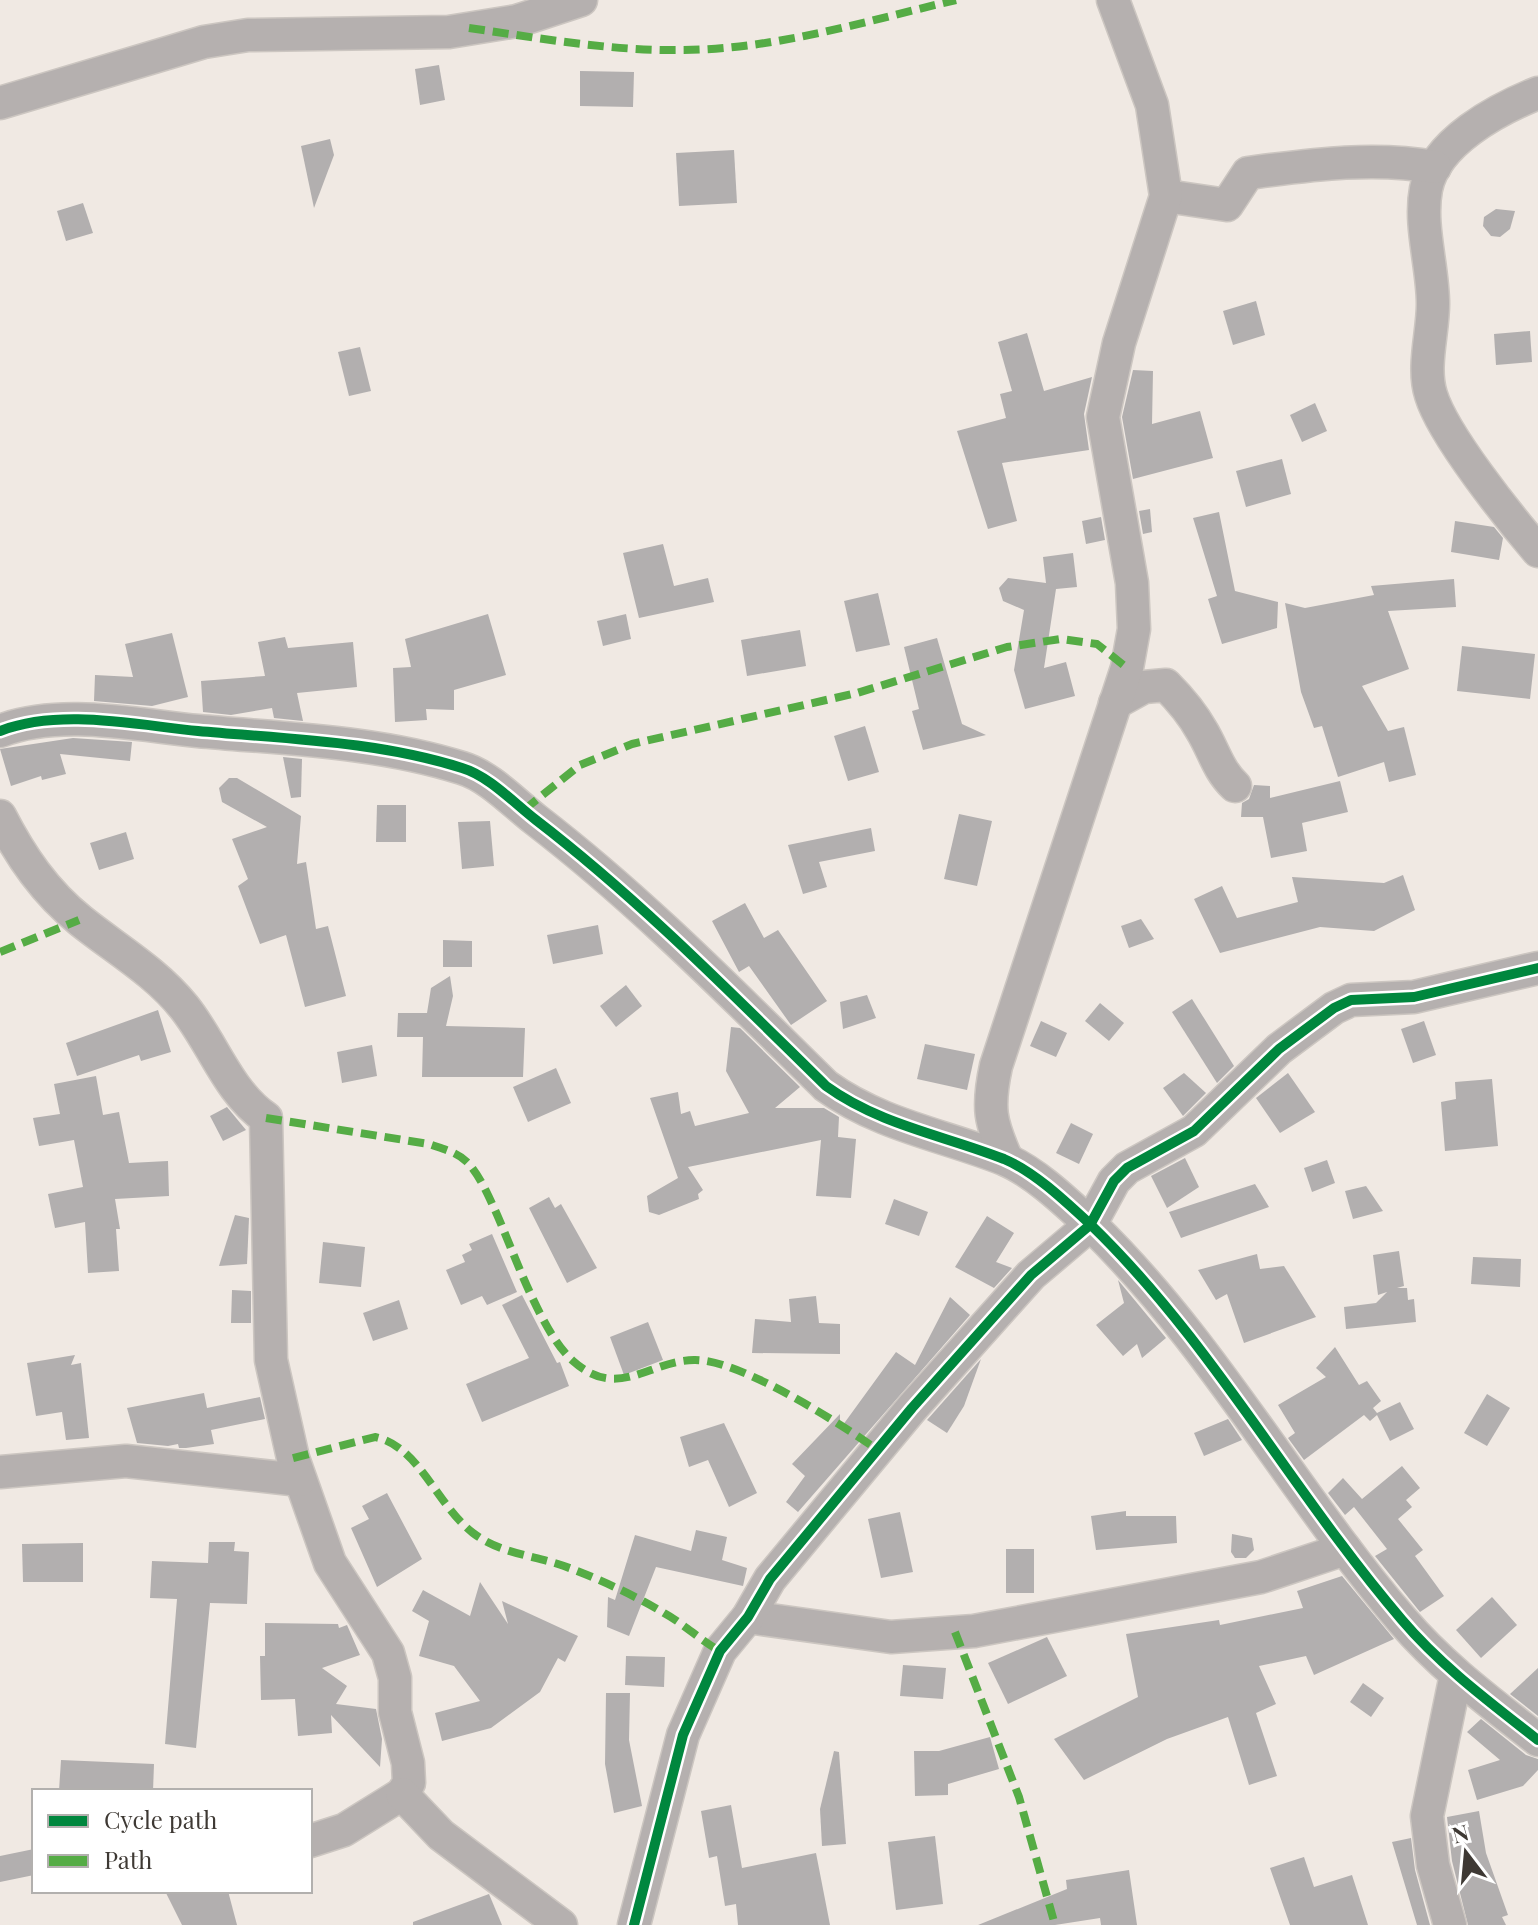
<svg xmlns="http://www.w3.org/2000/svg" width="1538" height="1925" font-family="'Playfair Display',serif">
  <style>
    .building { fill: #b2afaf }
    .lines { fill: none; stroke-linecap: round; stroke-linejoin: round }
    .minor-casing { stroke: #ccc6c1; stroke-width: 35 }
    .minor { stroke: #b5b0af; stroke-width: 32 }
    .quiet { stroke: #55ac45; stroke-width: 8; stroke-dasharray: 16 8; stroke-linecap: butt }
    .cycleway-casing { stroke: #fff; stroke-width: 15 }
    .cycleway { stroke: #00873e; stroke-width: 10 }
  </style>
  <rect width="100%" height="100%" fill="#f0e9e3"/>
  <!-- building -->
  <g class="building">
    <path d="M439,65L445,100L420,105L415,69Z"/>
    <path d="M580,71L634,72L633,107L580,106Z"/>
    <path d="M330,139L334,155L314,208L301,146Z"/>
    <path d="M734,150L737,203L679,206L676,153Z"/>
    <path d="M83,203L93,233L66,241L57,211Z"/>
    <path d="M1496,209L1515,211L1510,229L1500,237L1491,236L1483,226L1484,217Z"/>
    <path d="M1256,301L1265,335L1233,345L1223,311Z"/>
    <path d="M1530,331L1532,362L1496,365L1494,334Z"/>
    <path d="M1027,333L1044,391L1092,377L1084,414L1089,450L1002,463L1017,521L988,529L957,431L1006,418L1000,394L1012,391L998,342Z"/>
    <path d="M360,347L371,391L349,396L338,352Z"/>
    <path d="M1133,370L1153,371L1152,424L1200,411L1213,458L1133,479L1122,417Z"/>
    <path d="M1315,403L1327,431L1302,442L1290,415Z"/>
    <path d="M1282,459L1291,494L1246,507L1236,471Z"/>
    <path d="M1150,509L1152,532L1143,534L1139,511Z"/>
    <path d="M1219,512L1235,591L1278,602L1277,628L1222,644L1208,599L1217,596L1193,518Z"/>
    <path d="M1101,517L1105,540L1086,544L1082,521Z"/>
    <path d="M1455,521L1494,527L1503,538L1499,560L1451,552Z"/>
    <path d="M663,544L674,586L708,578L714,602L639,618L623,553Z"/>
    <path d="M1073,553L1077,587L1056,589L1044,668L1066,662L1075,696L1025,709L1014,670L1024,610L1003,601L999,588L1008,578L1046,583L1043,557Z"/>
    <path d="M1454,579L1456,607L1388,611L1409,669L1362,686L1388,731L1404,727L1416,775L1389,782L1384,762L1338,777L1322,726L1314,728L1301,692L1285,603L1305,608L1374,595L1371,586Z"/>
    <path d="M878,593L890,645L856,652L844,601Z"/>
    <path d="M488,614L506,675L454,690V710L426,709L427,720L395,722L393,668L411,667L405,639Z"/>
    <path d="M626,614L631,639L603,646L597,621Z"/>
    <path d="M800,630L806,666L747,676L741,640Z"/>
    <path d="M172,633L188,697L152,706L94,701L95,675L133,677L125,644Z"/>
    <path d="M285,637L288,648L353,642L357,687L297,693L303,721L274,718L272,708L231,715L203,712L201,681L265,676L258,642Z"/>
    <path d="M937,638L962,724L986,735L923,750L912,711L919,709L904,647Z"/>
    <path d="M1462,646L1535,654L1530,699L1457,691Z"/>
    <path d="M865,726L879,772L848,781L834,736Z"/>
    <path d="M73,738L132,742L130,761L60,754L66,774L42,780L41,776L11,786L0,749Z"/>
    <path d="M283,757L302,759L301,797L291,798Z"/>
    <path d="M229,778H237L301,816L297,864L306,862L316,929L328,926L346,996L305,1007L286,935L260,944L238,886L248,879L232,839L267,827L222,802L219,788Z"/>
    <path d="M1340,781L1348,812L1302,823L1307,851L1271,858L1263,817H1241L1242,803L1249,799L1254,785L1270,786V798Z"/>
    <path d="M377,805H406V842H376Z"/>
    <path d="M959,814L992,821L977,886L944,879Z"/>
    <path d="M490,821L494,866L462,869L458,822Z"/>
    <path d="M871,828L875,851L819,862L827,887L803,894L788,845Z"/>
    <path d="M126,832L134,859L99,870L90,843Z"/>
    <path d="M1403,875L1415,910L1374,931L1320,927L1220,953L1194,899L1222,886L1237,918L1298,902L1292,877L1384,883Z"/>
    <path d="M745,903L764,938L778,930L827,1001L791,1025L749,966L739,972L712,921Z"/>
    <path d="M1141,919L1154,939L1129,948L1121,926Z"/>
    <path d="M598,925L603,954L553,964L547,935Z"/>
    <path d="M443,940L472,941V967H443Z"/>
    <path d="M450,976L453,996L446,1026L525,1028L523,1077H422L423,1037H397L398,1013H427L431,988Z"/>
    <path d="M626,985L642,1006L616,1027L600,1006Z"/>
    <path d="M867,995L876,1018L843,1029L840,1002Z"/>
    <path d="M1192,999L1234,1066L1217,1083L1172,1012Z"/>
    <path d="M1100,1003L1124,1023L1109,1041L1085,1021Z"/>
    <path d="M158,1010L171,1052L141,1061L139,1055L77,1076L66,1043Z"/>
    <path d="M1041,1021L1067,1033L1056,1057L1030,1046Z"/>
    <path d="M1424,1021L1436,1055L1413,1063L1401,1029Z"/>
    <path d="M731,1027L740,1028L800,1087L775,1108H824L839,1117L838,1137L856,1139L851,1198L816,1196L821,1140L688,1167L703,1190L698,1194L699,1199L659,1215L649,1212L647,1196L678,1178L650,1098L678,1092L681,1114L690,1111L695,1126L749,1113L726,1071Z"/>
    <path d="M925,1044L975,1054L967,1090L917,1079Z"/>
    <path d="M372,1045L377,1076L342,1083L337,1052Z"/>
    <path d="M556,1068L571,1103L528,1122L513,1087Z"/>
    <path d="M1184,1073L1206,1093L1183,1116L1163,1088Z"/>
    <path d="M1288,1073L1315,1112L1280,1133L1256,1098Z"/>
    <path d="M96,1076L103,1115L119,1112L129,1163L168,1161L169,1196L115,1199L120,1229H116L119,1271L88,1273L85,1222L55,1228L48,1194L83,1187L74,1140L39,1146L33,1118L60,1114L54,1084Z"/>
    <path d="M1492,1079L1498,1146L1445,1151L1441,1102L1456,1099L1455,1082Z"/>
    <path d="M227,1107L246,1130L223,1141L210,1116Z"/>
    <path d="M1071,1123L1093,1134L1079,1164L1056,1153Z"/>
    <path d="M1185,1158L1199,1187L1167,1208L1151,1176Z"/>
    <path d="M1327,1160L1335,1183L1312,1192L1304,1168Z"/>
    <path d="M1255,1184L1269,1207L1181,1238L1169,1212Z"/>
    <path d="M1366,1186L1383,1211L1353,1219L1345,1191Z"/>
    <path d="M549,1197L555,1208L561,1204L597,1268L567,1283L529,1208Z"/>
    <path d="M894,1199L928,1212L919,1236L885,1224Z"/>
    <path d="M235,1215L249,1218L247,1264L219,1266Z"/>
    <path d="M987,1216L1014,1233L996,1262L1012,1268L994,1288L955,1267Z"/>
    <path d="M492,1234L517,1292L487,1305L482,1296L461,1305L446,1270L465,1262L462,1255L472,1250L469,1244Z"/>
    <path d="M323,1242L365,1247L361,1287L319,1283Z"/>
    <path d="M1399,1251L1404,1286L1397,1288H1407L1408,1300L1414,1299L1416,1322L1346,1329L1344,1307L1376,1303L1387,1292L1378,1295L1373,1255Z"/>
    <path d="M1257,1254L1260,1269L1284,1266L1316,1317L1244,1343L1227,1294L1216,1300L1198,1270Z"/>
    <path d="M1473,1257L1521,1259L1520,1287L1471,1284Z"/>
    <path d="M1118,1280L1166,1338L1142,1358L1137,1344L1123,1356L1096,1325L1124,1303Z"/>
    <path d="M232,1290L251,1291V1323H231Z"/>
    <path d="M522,1295L557,1363L560,1362L569,1386L482,1422L466,1384L529,1358L502,1305Z"/>
    <path d="M816,1296L819,1323L840,1324V1354L752,1353L755,1319L791,1322L789,1299Z"/>
    <path d="M950,1297L970,1315L798,1512L786,1502L805,1476L792,1464L840,1414V1429L896,1352L915,1365Z"/>
    <path d="M399,1300L408,1329L373,1341L363,1313Z"/>
    <path d="M648,1322L663,1360L624,1375L610,1337Z"/>
    <path d="M1335,1347L1359,1385L1367,1381L1381,1401L1373,1408L1377,1413L1400,1402L1414,1429L1390,1441L1377,1415L1370,1421L1364,1415L1304,1460L1288,1438L1295,1433L1278,1405L1326,1377L1316,1368Z"/>
    <path d="M75,1355L71,1365L81,1363L89,1438L66,1440L62,1412L36,1416L27,1363Z"/>
    <path d="M981,1359L964,1406L947,1433L927,1420Z"/>
    <path d="M204,1393L207,1408L260,1397L265,1419L211,1430L214,1444L186,1448H179L178,1444L168,1446L137,1443L127,1408Z"/>
    <path d="M1487,1394L1510,1408L1487,1446L1464,1433Z"/>
    <path d="M1228,1419L1242,1440L1204,1456L1194,1433Z"/>
    <path d="M724,1423L757,1493L729,1507L708,1460L689,1467L680,1437Z"/>
    <path d="M1402,1466L1420,1488L1406,1500L1412,1507L1398,1519L1423,1550L1415,1556L1444,1596L1420,1612L1375,1556L1387,1549L1354,1507L1345,1515L1328,1493L1343,1478L1362,1499Z"/>
    <path d="M387,1493L422,1559L377,1587L351,1528L369,1519L362,1506Z"/>
    <path d="M1126,1511V1516H1176L1177,1543L1096,1550L1091,1516Z"/>
    <path d="M900,1512L913,1572L881,1578L868,1519Z"/>
    <path d="M696,1530L727,1537L722,1560L747,1568L743,1586L656,1567L629,1636L607,1627L608,1597L615,1600L635,1535L691,1551Z"/>
    <path d="M1232,1534L1252,1538L1254,1550L1246,1558H1235L1231,1552Z"/>
    <path d="M209,1542H235L234,1551L249,1552L247,1604L210,1603L196,1748L165,1744L177,1599L150,1598L152,1561L208,1563Z"/>
    <path d="M83,1543V1582H23L22,1544Z"/>
    <rect x="1006" y="1549" width="28" height="44"/>
    <path d="M1342,1576L1394,1639L1314,1675L1306,1656L1259,1666L1276,1704L1256,1713L1277,1776L1249,1785L1228,1717L1167,1739L1084,1780L1054,1739L1138,1697L1126,1634L1219,1620L1220,1625L1303,1608L1297,1591Z"/>
    <path d="M480,1582L508,1624L502,1601L578,1636L565,1662L558,1658L540,1692L491,1728L442,1741L435,1713L480,1701L454,1666L419,1656L429,1621L412,1611L423,1590L470,1616Z"/>
    <path d="M1492,1597L1517,1625L1481,1658L1456,1630Z"/>
    <path d="M265,1623L338,1624L339,1628L347,1625L360,1655L322,1668L347,1686L336,1704L376,1709L382,1739L380,1767L331,1715L332,1733L298,1736L295,1699L261,1700L260,1656H265Z"/>
    <path d="M1047,1637L1067,1676L1008,1704L988,1663Z"/>
    <path d="M626,1656L665,1657L664,1687L625,1685Z"/>
    <path d="M903,1665L946,1668L943,1699L900,1696Z"/>
    <path d="M1538,1668V1716L1510,1694Z"/>
    <path d="M1363,1683L1384,1698L1371,1717L1350,1702Z"/>
    <path d="M606,1693H630L629,1740L642,1806L614,1813L605,1764Z"/>
    <path d="M1481,1719L1526,1755L1538,1759V1770L1523,1786L1477,1800L1468,1770L1500,1760L1467,1732Z"/>
    <path d="M990,1737L999,1769L948,1784V1795L915,1796L914,1751H939Z"/>
    <path d="M834,1751L839,1752L846,1844L822,1846L820,1809Z"/>
    <path d="M61,1760L154,1764L153,1791H59Z"/>
    <path d="M731,1805L742,1868L816,1853L830,1925H738L736,1904L725,1906L717,1856L709,1858L701,1811Z"/>
    <path d="M1479,1811L1486,1853L1508,1915L1502,1917L1506,1925H1468L1452,1861L1447,1817Z"/>
    <path d="M935,1836L943,1904L896,1910L888,1842Z"/>
    <path d="M1411,1838L1415,1870L1430,1925H1417L1392,1842Z"/>
    <path d="M34,1849V1875L0,1882V1856Z"/>
    <path d="M1304,1857L1314,1887L1352,1875L1368,1925H1290L1270,1868Z"/>
    <path d="M1129,1870L1137,1925H1101L1100,1918L1055,1925H978L1067,1889L1066,1880Z"/>
    <path d="M165,1891H228L237,1925H182Z"/>
    <path d="M489,1894L502,1925H413V1922Z"/>
  </g>
  <g class="lines">
    <defs>
      <g id="minor">
        <path d="M1538,93C1498,109 1435,142 1426,189C1419,225 1433,267 1433,304C1433,333 1422,367 1431,395C1443,435 1509,517 1538,551"/>
        <path d="M0,103L204,42L248,35L449,32L517,21L581,0"/>
        <path d="M1166,196L1227,205L1248,173C1310,165 1372,156 1435,167"/>
        <path d="M1115,703L1144,687L1166,685C1180,699 1192,713 1202,731C1214,751 1218,770 1235,786"/>
        <path d="M0,731C60,708 136,725 198,731C286,739 377,741 462,768C489,776 514,803 536,820C640,900 732,994 826,1086C880,1125 943,1135 1004,1159C1035,1172 1066,1202 1091,1225C1212,1342 1293,1493 1402,1620C1441,1666 1491,1703 1538,1740"/>
        <path d="M0,816C21,857 45,892 81,921C116,949 156,972 184,1007C213,1043 228,1092 266,1118L271,1360L293,1458L330,1563L388,1653L395,1678V1712L408,1763L409,1783L402,1794L344,1830L310,1841"/>
        <path d="M1007,1160C990,1122 987,1108 996,1066L1127,668L1134,629L1132,583L1103,417L1119,343L1166,196L1152,105L1113,0"/>
        <path d="M0,1472L126,1461L300,1480"/>
        <path d="M748,1617L891,1637L974,1631L1261,1577L1345,1549"/>
        <path d="M402,1794L441,1835L561,1925"/>
        <path d="M634,1925L683,1735L720,1651L748,1617L770,1579L912,1408L1031,1275L1090,1225L1114,1181L1127,1168L1194,1131L1279,1049L1334,1008L1351,1000L1414,997L1538,968"/>
        <path d="M1450,1925L1433,1865L1427,1816L1456,1675"/>
      </g>
    </defs>
    <!-- minor casing -->
    <use href="#minor" class="minor-casing"/>
    <!-- minor -->
    <use href="#minor" class="minor"/>
    <!-- quiet -->
    <g class="quiet">
      <path d="M469,28C539,38 610,51 681,50C773,50 866,21 956,0"/>
      <path d="M524,810L580,765L632,744L857,693L1007,647L1061,639L1097,644L1127,668"/>
      <path d="M0,952L79,920"/>
      <path d="M266,1118L429,1144C443,1149 457,1152 467,1162C479,1174 488,1195 495,1210C513,1250 541,1333 573,1361C618,1401 648,1361 694,1360C740,1359 839,1423 878,1450"/>
      <path d="M293,1458L375,1437C419,1446 436,1504 473,1533C501,1554 533,1555 564,1566C597,1578 634,1595 664,1613C684,1624 700,1640 720,1651"/>
      <path d="M955,1632L1019,1797L1055,1925"/>
    </g>
    <defs>
      <g id="cycleway">
        <path d="M0,731C60,708 136,725 198,731C286,739 377,741 462,768C489,776 514,803 536,820C640,900 732,994 826,1086C880,1125 943,1135 1004,1159C1035,1172 1066,1202 1091,1225C1212,1342 1293,1493 1402,1620C1441,1666 1491,1703 1538,1740"/>
        <path d="M634,1925L683,1735L720,1651L748,1617L770,1579L912,1408L1031,1275L1090,1225L1114,1181L1127,1168L1194,1131L1279,1049L1334,1008L1351,1000L1414,997L1538,968"/>
      </g>
    </defs>
    <!-- cycleway casing -->
    <use href="#cycleway" class="cycleway-casing"/>
    <!-- cycleway -->
    <use href="#cycleway" class="cycleway"/>
  </g>
  <!-- legend -->
  <rect x="32" y="1789" width="280" height="104" fill="#ffffff" stroke="#b2b0ae" stroke-width="2"/>
  <rect x="48" y="1815" width="40" height="12" fill="#00873e" stroke="#b2b0ae" stroke-width="2"/>
  <text x="104" y="1829" font-size="24" fill="#3e3934">Cycle path</text>
  <rect x="48" y="1855" width="40" height="12" fill="#55ac45" stroke="#b2b0ae" stroke-width="2"/>
  <text x="104" y="1869" font-size="24" fill="#3e3934">Path</text>
  <!-- north arrow -->
  <g transform="translate(1466 1853) rotate(344)" stroke="#ffffff" stroke-width="6" paint-order="stroke">
  <path d="M0-6L14 30L0 20L-14 30Z" fill="#3e3934"/>
  <text y="-12" font-size="22" font-weight="bold" text-anchor="middle" fill="#3e3934">N</text>
  </g>
</svg>
